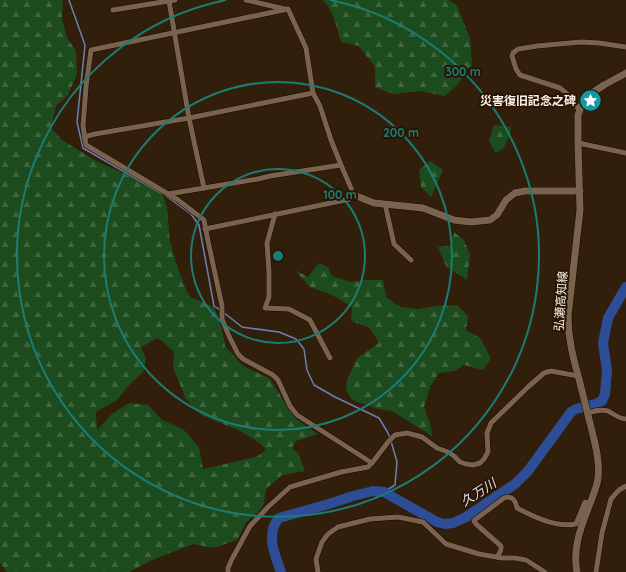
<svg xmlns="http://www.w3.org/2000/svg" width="626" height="572" font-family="Quicksand,'Noto Sans JP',sans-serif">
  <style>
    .forest { fill: url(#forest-firs); fill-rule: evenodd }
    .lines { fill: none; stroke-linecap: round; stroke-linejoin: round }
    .stream { stroke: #6b7fb0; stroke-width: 1.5 }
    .river { stroke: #2d4e97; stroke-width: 10 }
    .street-casing { stroke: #190800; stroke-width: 6 }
    .secondary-casing { stroke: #190800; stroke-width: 8 }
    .street { stroke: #7a634e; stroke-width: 5 }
    .secondary { stroke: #7a634e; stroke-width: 7 }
    .ring { fill: none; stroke: #1b7c74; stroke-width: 2 }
    .labels { text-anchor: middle; stroke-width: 4; stroke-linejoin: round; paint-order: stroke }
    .poi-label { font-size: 12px; font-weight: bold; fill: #fdf2e9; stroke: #281503; text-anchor: end }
    .street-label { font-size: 12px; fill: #fdf2e9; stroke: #281503 }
    .water-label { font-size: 13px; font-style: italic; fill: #d8e3f8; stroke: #281503 }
    .centre { fill: #1b7c74; stroke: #281503; stroke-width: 2 }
    .ring-label { font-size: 12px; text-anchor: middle; font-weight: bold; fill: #1b7c74; stroke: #281503; stroke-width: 4; stroke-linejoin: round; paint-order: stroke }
  </style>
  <defs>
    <pattern id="forest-firs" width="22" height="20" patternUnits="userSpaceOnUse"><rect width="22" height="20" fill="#1c4c1d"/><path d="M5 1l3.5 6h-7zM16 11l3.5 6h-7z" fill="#3e663e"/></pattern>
  </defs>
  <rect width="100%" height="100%" fill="#321f0b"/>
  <!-- forest -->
  <g class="forest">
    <path d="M0,0H62L63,2L62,18L67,38L76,51L77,74L68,95L56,106L51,128L62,140L96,161L162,191L167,208L170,241L175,260L184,285L190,297L214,307L221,324L225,346L243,366L269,378L295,418L318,434L296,441L292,448L298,453L305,471L282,475L266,489L264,504L258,512L246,522L237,540L214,548L193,544L152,560L129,572H7L0,563ZM158,338L174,352L173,368L186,399L201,415L240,431L260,443L266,450L256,457L203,469L199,447L183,429L162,420L148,405L129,403L112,414L97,430L96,412L117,400L129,385L143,372L146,359L141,347Z"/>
    <path d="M323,0H448L457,5L470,39L472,65L457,85L445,96L420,91L393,94L375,87V67L359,46L341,42C337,28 334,11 323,0Z"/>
    <path d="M494,125L511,127L510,135L503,149L495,153L489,140Z"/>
    <path d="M430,161L443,170L431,197L421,187L419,170Z"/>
    <path d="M454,232L464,240L470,255L467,280L446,266L438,247L450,246Z"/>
    <path d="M319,263L328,267L332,276L350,282L366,280H383L386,297L400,307L417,309L437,306L457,305L468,316L466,330L480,338L491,358L483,370L464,365L455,371L439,373L431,385L424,407L431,426L432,436L392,411L378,409L352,400L346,390L347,380L357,358L379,343L370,328L351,321L352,307L332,295L310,287L295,270L308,277Z"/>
  </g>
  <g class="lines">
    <!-- stream -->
    <g class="stream">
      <path d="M69,0L85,45L77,122L83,148L161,193"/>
      <path d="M166,196L191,214L199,225L214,306L220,310"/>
      <path d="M223,312L242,327L279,332L296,339L304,349L307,370L314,385L335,397L379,418L388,433L390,438"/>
      <path d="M384,492L395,485L397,462L391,441"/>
    </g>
    <!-- river -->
    <path class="river" d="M281,572C275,555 265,534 279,518L329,504L353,496L373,491L384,492L437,522L445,524L453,523L466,517L515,484L528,471L571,412L576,409L595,404L602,401L605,394L607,370L603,343L608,318L626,287"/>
    <defs>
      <g id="street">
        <path d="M246,0L285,9"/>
        <path d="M169,1L189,118L204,188L258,179L270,176L341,165"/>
        <path d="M288,9L91,50L86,87L83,126L86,145L168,194L178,200L204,220L208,241L222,306V319L229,336L238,354L243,359L273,375L278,380L290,406L297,415L372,463"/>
        <path d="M113,10L175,0"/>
        <path d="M580,110C575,106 574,103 571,98C568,94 564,91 560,88L520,75L516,69L512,56L513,53L518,49L525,48L537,46L581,42L599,43L626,47"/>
        <path d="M84,137L95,134L189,118L313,93"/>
        <path d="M578,143L626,153"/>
        <path d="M168,194L204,188"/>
        <path d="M385,204L394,244L411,260"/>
        <path d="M275,214L267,243L269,272V297L265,308L289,309L310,320L330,358"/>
        <path d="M205,229L350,199L354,195L341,165L331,140L320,106L313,93L306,48L288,9"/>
        <path d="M587,413C594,411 601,409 608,411C614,414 619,419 626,419"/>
        <path d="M497,557C499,554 502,550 501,546L476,524L474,521L476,519L504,498L507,497C514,497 516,502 517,508C534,517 557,528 576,524L585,502L590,504"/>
        <path d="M228,572V568L232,559L250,526L268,507L290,487L341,472L368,467L372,463L388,442L395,435L407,433L422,437L437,448L448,452L454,456L460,462L466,464L473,465L480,463L484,459L488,452L487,433L491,423L528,387L544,373L551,371L578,376"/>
        <path d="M318,572L316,559L322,542L328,534L338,527L370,519L398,517L423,522L446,544L479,554L502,558H515L526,560L545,572"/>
        <path d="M596,572L602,533L611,499L619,490L626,486"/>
      </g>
      <g id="secondary">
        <path d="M354,195L374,203L423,208L454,220L471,222L490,220L497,215L506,200L515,193L525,191H580"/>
        <path d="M577,572C572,546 582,525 591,501C594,493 597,486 598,478C600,461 595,443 591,427C587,411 583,395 579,379C573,357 568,339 568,316L580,210L578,143V115L582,104L586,97L604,85L626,73"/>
      </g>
    </defs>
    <!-- street casing -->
    <use href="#street" class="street-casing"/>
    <!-- secondary casing -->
    <use href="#secondary" class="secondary-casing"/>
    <!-- street -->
    <use href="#street" class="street"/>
    <!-- secondary -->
    <use href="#secondary" class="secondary"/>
  </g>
  <!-- distance rings -->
  <g class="ring">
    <circle cx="278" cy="256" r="87"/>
    <circle cx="278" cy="256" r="174"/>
    <path d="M330 0A261 261 0 1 1 226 0"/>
  </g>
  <!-- icons -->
  <defs>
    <symbol id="sight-disc" viewBox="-11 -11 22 22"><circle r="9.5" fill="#0f9aa8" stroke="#281503"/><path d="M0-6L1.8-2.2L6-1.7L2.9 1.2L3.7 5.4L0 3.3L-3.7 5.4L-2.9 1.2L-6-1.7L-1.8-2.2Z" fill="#fff"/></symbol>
  </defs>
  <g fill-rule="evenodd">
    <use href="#sight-disc" x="578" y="88" width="25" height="25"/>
  </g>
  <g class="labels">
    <!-- poi labels -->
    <g class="poi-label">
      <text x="576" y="105">災害復旧記念之碑</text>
    </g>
    <!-- street labels -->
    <g class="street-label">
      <text transform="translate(561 301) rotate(-86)" y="4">弘瀬高知線</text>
    </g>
    <!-- water labels -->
    <g class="water-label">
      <text transform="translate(478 492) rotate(-33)" y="5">久万川</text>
    </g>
  </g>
  <circle cx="278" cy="256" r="6" class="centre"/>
  <g class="ring-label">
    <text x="463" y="76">300 m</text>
    <text x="401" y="137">200 m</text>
    <text x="340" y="199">100 m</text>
  </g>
</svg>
